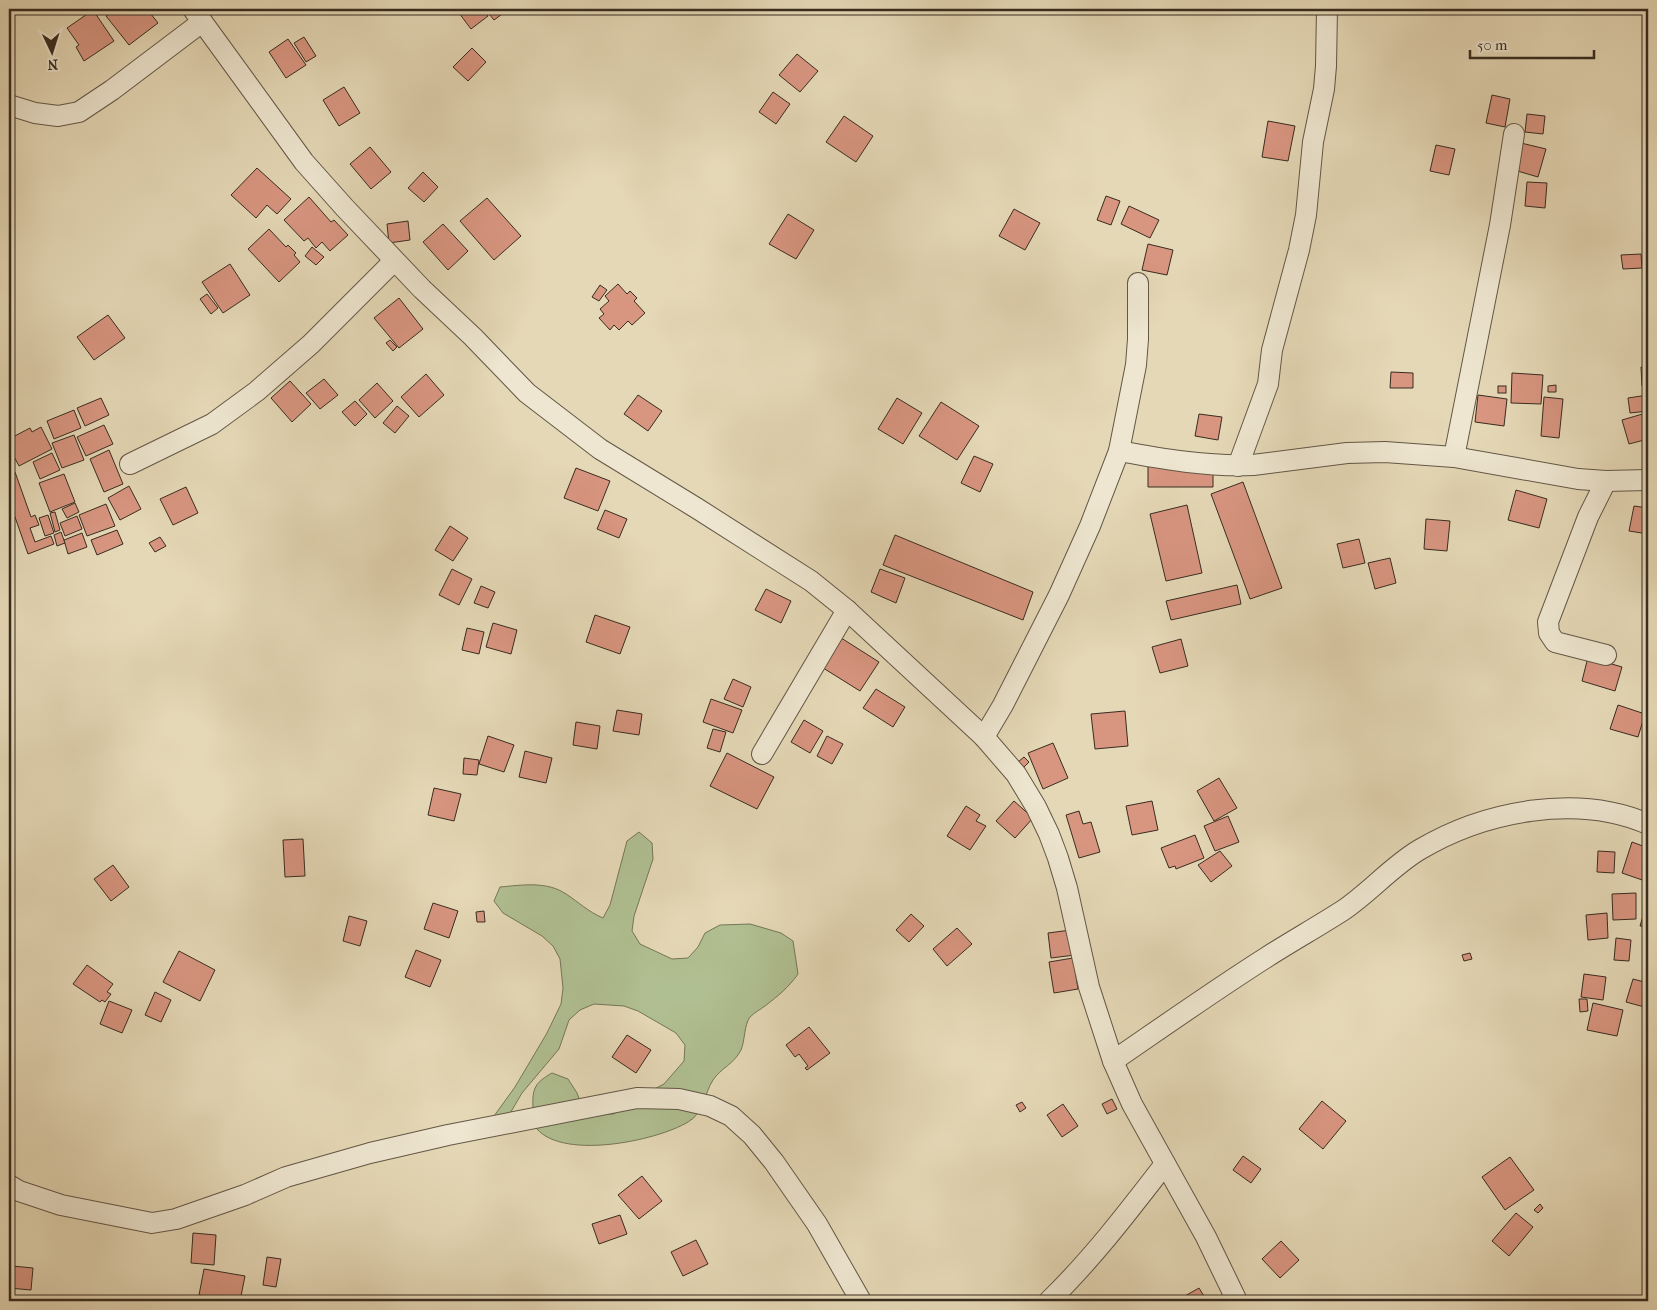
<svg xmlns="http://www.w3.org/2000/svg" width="1657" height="1310" font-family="'IM FELL French Canon',serif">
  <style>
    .green { fill: #b0bf91; stroke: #747658 }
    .building { fill: #d89580; stroke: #382c20 }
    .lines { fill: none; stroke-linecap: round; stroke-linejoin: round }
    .minor-casing { stroke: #635746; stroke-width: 22 }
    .minor { stroke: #eee6d0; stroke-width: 20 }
  </style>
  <rect width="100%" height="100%" fill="#e5d8b6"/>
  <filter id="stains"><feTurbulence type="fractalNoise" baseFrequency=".004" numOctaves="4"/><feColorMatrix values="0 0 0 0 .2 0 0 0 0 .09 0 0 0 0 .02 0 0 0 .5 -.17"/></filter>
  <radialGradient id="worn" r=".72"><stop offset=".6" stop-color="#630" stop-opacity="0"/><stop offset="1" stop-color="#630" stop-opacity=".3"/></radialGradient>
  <!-- green -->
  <path class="green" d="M639,832L652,843L653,859L634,916L632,931L640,944L672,959L688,958L698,947L705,933L720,925L750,924L781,933L793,941L798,974C789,987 778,996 765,1006C761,1009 754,1013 750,1017C744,1025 745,1041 741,1050C734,1064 721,1068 713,1080C704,1094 704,1113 688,1122C657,1141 557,1162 534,1125C532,1120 533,1112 533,1106C532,1088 536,1082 552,1073L568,1079L577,1093L583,1109L597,1114H613L627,1107L637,1098L664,1084L684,1061L685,1045L676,1033L638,1011L624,1006L594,1004L580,1010L569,1020L559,1049L522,1093L505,1122L494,1116L515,1087L547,1033L561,1004L563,988L560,959L553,946L542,936L503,913L494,901L500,887C522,885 547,881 566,894C580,903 587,911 603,918L610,905L627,841Z"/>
  <!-- building -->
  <g class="building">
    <path d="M115,9H147L158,23L129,45L106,16Z"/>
    <path d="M456,9H482L488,16L471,29Z"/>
    <path d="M485,9H509L494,20Z"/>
    <path d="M93,10L114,41L84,61L76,47L79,45L67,28Z"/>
    <path d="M304,37L316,56L306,62L294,43Z"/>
    <path d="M288,39L306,65L286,78L269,52Z"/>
    <path d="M472,48L486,62L468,81L453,67Z"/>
    <path d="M797,54L818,71L800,92L779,75Z"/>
    <path d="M344,87L360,113L339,126L323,100Z"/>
    <path d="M773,92L790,104L776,124L759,112Z"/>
    <path d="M1492,95L1510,99L1505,127L1486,123Z"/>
    <path d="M1527,114L1545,116L1543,134L1525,132Z"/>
    <path d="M844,116L873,136L856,162L826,142Z"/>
    <path d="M1268,121L1295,126L1288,161L1262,157Z"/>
    <path d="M1521,143L1546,149L1538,177L1514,170Z"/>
    <path d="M1436,145L1455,149L1449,175L1430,171Z"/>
    <path d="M370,147L391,172L371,189L350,164Z"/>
    <path d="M257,168L291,199L277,214L267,205L256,218L231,195Z"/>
    <path d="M423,172L438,187L424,202L408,188Z"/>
    <path d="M1527,182L1547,183L1545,208L1525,206Z"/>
    <path d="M1106,196L1120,201L1111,225L1097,220Z"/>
    <path d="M309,197L331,222L334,220L348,235L330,251L322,242L316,248L308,238L304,241L284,220Z"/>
    <path d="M487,198L521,236L494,260L460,221Z"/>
    <path d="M1129,206L1159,220L1150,238L1121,224Z"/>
    <path d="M1014,209L1040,223L1025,250L999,236Z"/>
    <path d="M788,214L814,230L796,259L769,244Z"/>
    <path d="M408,221L410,240L389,243L387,224Z"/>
    <path d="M443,224L468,251L448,270L423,242Z"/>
    <path d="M269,229L286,247L288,245L296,253L294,255L300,262L279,282L248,249Z"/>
    <path d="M1148,244L1173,250L1167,275L1142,270Z"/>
    <path d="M312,247L324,257L316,265L305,256Z"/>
    <path d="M1641,254L1642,268L1623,269L1621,255Z"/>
    <path d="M230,264L250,295L223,313L202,282Z"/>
    <path d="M618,284L627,294L630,291L637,298L634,301L645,313L632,325L628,321L619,330L614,325L610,330L599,318L604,314L600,309L609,301L605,296Z"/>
    <path d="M600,285L607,290L599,301L592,297Z"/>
    <path d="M207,294L218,308L211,314L200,299Z"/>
    <path d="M399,298L423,329L399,348L374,318Z"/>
    <path d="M108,315L125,338L94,360L77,337Z"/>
    <path d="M390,340L397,347L393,351L386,343Z"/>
    <path d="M1641,367H1648V385L1642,386Z"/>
    <path d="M1391,372L1413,373V388H1390Z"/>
    <path d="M1512,373L1543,375L1541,404L1511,403Z"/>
    <path d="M426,374L444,395L419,417L401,397Z"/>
    <path d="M324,379L338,395L320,409L306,393Z"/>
    <path d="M290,381L311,404L292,422L271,398Z"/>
    <path d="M377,383L393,401L375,418L359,400Z"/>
    <path d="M1556,385V392H1548V386Z"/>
    <rect x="1498" y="386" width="8" height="7"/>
    <path d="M638,395L662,411L648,431L624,414Z"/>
    <path d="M1478,395L1507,399L1504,426L1475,422Z"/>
    <path d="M1648,395V411L1630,413L1628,398Z"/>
    <path d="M1544,397L1563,399L1559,438L1541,436Z"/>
    <path d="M101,398L109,415L85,426L77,408Z"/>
    <path d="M897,398L922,413L903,444L878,429Z"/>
    <path d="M355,401L367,414L355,426L342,412Z"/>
    <path d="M941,402L979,426L957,460L919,436Z"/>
    <path d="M397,406L409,416L395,433L383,423Z"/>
    <path d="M74,410L81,428L54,439L47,421Z"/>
    <path d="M1646,413L1648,419V439L1629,444L1622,420Z"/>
    <path d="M1199,414L1222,417L1218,440L1195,436Z"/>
    <path d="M104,425L113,444L86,456L77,437Z"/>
    <path d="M41,427L52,449L19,466L9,447V439L30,428L32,432Z"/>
    <path d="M74,435L84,460L62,468L52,443Z"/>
    <path d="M109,450L123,484L104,492L90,459Z"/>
    <path d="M52,453L60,470L40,479L33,462Z"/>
    <path d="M974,456L993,464L980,492L961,483Z"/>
    <path d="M1148,464L1213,465V487H1148Z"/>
    <path d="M576,468L610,481L598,511L564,498Z"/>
    <path d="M15,472L31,517L35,515L39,525L30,528L35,542L51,536L54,544L28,554L9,500V474Z"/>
    <path d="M64,474L75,502L50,512L39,483Z"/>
    <path d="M1243,482L1282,588L1250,599L1211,494Z"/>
    <path d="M129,486L141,509L120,520L108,498Z"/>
    <path d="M186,487L198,513L173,525L160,499Z"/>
    <path d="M1516,490L1547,499L1539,528L1508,520Z"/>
    <path d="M75,503L79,512L67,518L62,509Z"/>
    <path d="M106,504L115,526L87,536L79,515Z"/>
    <path d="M1187,505L1202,573L1166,581L1150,514Z"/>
    <path d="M1634,506L1648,508V534L1629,531Z"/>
    <path d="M605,510L627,519L619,538L597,529Z"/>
    <path d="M55,512L60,530L55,532L50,513Z"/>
    <path d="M48,515L54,533L45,536L39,518Z"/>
    <path d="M77,516L82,529L65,536L60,523Z"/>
    <path d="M1426,519L1450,521L1447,551L1424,549Z"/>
    <path d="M450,526L468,538L453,561L435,550Z"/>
    <path d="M117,530L123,544L97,555L91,540Z"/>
    <path d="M61,532L65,543L57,546L54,535Z"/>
    <path d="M82,533L87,547L68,554L64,540Z"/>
    <path d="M895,535L1033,592L1023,620L883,565Z"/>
    <path d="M160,537L166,546L155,552L149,543Z"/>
    <path d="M1359,539L1365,563L1343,568L1337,544Z"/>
    <path d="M1390,558L1396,583L1375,589L1368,563Z"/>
    <path d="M452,569L472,579L459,605L439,595Z"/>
    <path d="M880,569L905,578L896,603L871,592Z"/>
    <path d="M1237,585L1241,604L1171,620L1166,601Z"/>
    <path d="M481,586L495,592L488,608L474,603Z"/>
    <path d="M766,589L791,601L781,623L755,610Z"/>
    <path d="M595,615L630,627L620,654L586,642Z"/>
    <path d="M493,623L517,630L511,654L486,647Z"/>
    <path d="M467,628L484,632L479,654L462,650Z"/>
    <path d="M838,636L879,662L860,691L820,666Z"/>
    <path d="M1181,639L1188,666L1160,673L1152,647Z"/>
    <path d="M1588,657L1622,667L1615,691L1582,681Z"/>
    <path d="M733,679L751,687L743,707L724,699Z"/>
    <path d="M876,689L905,707L893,727L863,708Z"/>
    <path d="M711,699L742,710L733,733L703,722Z"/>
    <path d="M1618,705L1645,714L1638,737L1610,729Z"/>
    <path d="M617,710L642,714L639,735L613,731Z"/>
    <path d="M1125,711L1128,746L1095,749L1091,714Z"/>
    <path d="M804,720L823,731L810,753L791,742Z"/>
    <path d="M576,722L600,726L597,749L573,745Z"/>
    <path d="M713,729L726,732L720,752L707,748Z"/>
    <path d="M488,736L514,745L504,772L479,764Z"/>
    <path d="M827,736L843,744L832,764L817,756Z"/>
    <path d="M1053,743L1068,778L1043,789L1028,753Z"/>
    <path d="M525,751L552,758L546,783L519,777Z"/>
    <path d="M727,753L774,777L757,809L710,786Z"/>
    <path d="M1024,757L1029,762L1023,768L1018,762Z"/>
    <path d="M464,758L479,760L477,775L463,774Z"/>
    <path d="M1219,778L1237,808L1214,821L1197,791Z"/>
    <path d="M434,788L461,794L454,821L428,815Z"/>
    <path d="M1014,801L1033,818L1015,838L996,821Z"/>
    <path d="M1152,801L1158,830L1132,835L1126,806Z"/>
    <path d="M966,806L980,815L976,821L986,826L970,850L947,836Z"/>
    <path d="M1079,811L1083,824L1091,822L1100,852L1079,858L1066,815Z"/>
    <path d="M1228,816L1239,842L1215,851L1204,826Z"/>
    <path d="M1195,835L1204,858L1176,869L1175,866L1169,868L1161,848Z"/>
    <path d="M303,839L305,876L285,877L283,840Z"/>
    <path d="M1632,842L1648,848V882L1622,873Z"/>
    <path d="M1220,851L1232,866L1211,882L1198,865Z"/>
    <path d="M1598,851L1615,852L1614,873L1597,872Z"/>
    <path d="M113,865L129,887L111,901L94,879Z"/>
    <path d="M1636,893V919L1613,920L1612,894Z"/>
    <path d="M433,903L458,911L449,938L424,929Z"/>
    <path d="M484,911L485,922H477L476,912Z"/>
    <path d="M1607,913L1608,938L1588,940L1586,915Z"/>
    <path d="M1644,913L1648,914V927L1640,926Z"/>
    <path d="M911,914L924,926L909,942L896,930Z"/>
    <path d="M349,916L367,921L360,946L343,941Z"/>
    <path d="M957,928L972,944L947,966L933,949Z"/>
    <path d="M1071,930L1075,955L1051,958L1048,933Z"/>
    <path d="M1616,938L1631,940L1629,961L1614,960Z"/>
    <path d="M416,950L441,960L430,987L405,977Z"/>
    <path d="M179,951L215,970L200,1001L163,982Z"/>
    <path d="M1470,953L1472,959L1464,961L1462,955Z"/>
    <path d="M1073,958L1078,989L1054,993L1049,962Z"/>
    <path d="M87,965L113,984L107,992L111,994L105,1002L102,1000L100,1002L73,984Z"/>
    <path d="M1584,974L1606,977L1603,1000L1581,997Z"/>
    <path d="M1633,979L1648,983V1008L1626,1002Z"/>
    <path d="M155,992L171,1000L161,1022L145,1015Z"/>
    <path d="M1579,999H1587L1588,1011L1580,1012Z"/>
    <path d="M109,1001L132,1010L122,1033L100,1024Z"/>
    <path d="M1593,1003L1623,1010L1617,1036L1587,1030Z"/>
    <path d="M809,1027L830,1053L807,1070L805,1068L808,1066L799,1054L795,1057L786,1045Z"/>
    <path d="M627,1035L651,1050L636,1073L612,1057Z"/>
    <path d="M1112,1099L1117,1109L1107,1114L1102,1104Z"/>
    <path d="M1322,1101L1346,1121L1323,1149L1299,1129Z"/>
    <path d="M1022,1102L1026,1108L1020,1112L1016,1105Z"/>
    <path d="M1063,1104L1078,1126L1062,1137L1047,1115Z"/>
    <path d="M1243,1156L1261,1169L1251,1183L1233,1170Z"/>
    <path d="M1510,1157L1534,1190L1505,1210L1482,1177Z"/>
    <path d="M642,1176L662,1201L639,1219L618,1195Z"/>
    <path d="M1540,1204L1543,1208L1538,1213L1534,1210Z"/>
    <path d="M1516,1213L1533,1227L1509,1256L1492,1241Z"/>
    <path d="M620,1215L627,1234L599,1244L592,1224Z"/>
    <path d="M193,1233L216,1235L214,1265L191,1263Z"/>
    <path d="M696,1240L708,1264L683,1276L671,1252Z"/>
    <path d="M1281,1241L1299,1260L1280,1278L1262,1259Z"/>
    <path d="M267,1257L281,1259L276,1287L263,1285Z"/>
    <path d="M12,1266L33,1268L31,1290L9,1288Z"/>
    <path d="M204,1269L245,1276L240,1301L199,1295Z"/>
    <path d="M1199,1288L1207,1301H1176Z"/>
  </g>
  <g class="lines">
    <defs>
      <g id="minor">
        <path d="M193,9L304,162L345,208L422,289L473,337L527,393L600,449L698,509L811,581L847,610L984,737L1016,774L1036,807L1049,834L1058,858L1067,888L1089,987L1113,1061L1132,1104L1206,1237L1237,1301"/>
        <path d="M9,105L35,113L58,116L79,112L112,90L202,22"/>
        <path d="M1119,451C1162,459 1209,467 1253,465L1347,453L1385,452L1454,457L1578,479L1606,481L1648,480"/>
        <path d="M1454,457L1500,225L1514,134"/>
        <path d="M130,464L212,424L257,391L311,344L394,261"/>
        <path d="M1238,466L1268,384L1272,350L1299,250L1306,215L1313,142L1324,89L1326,66L1327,9"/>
        <path d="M1606,655L1555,642L1549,633L1548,622L1588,517L1606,481"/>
        <path d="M984,737L1003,705L1059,595L1090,526L1119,451L1136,365L1138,339V283"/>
        <path d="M762,754L847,610"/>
        <path d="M1113,1061C1164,1026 1215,990 1267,957C1292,941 1317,927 1342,911C1369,893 1391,867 1419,850C1484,811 1577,793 1648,824"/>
        <path d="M9,1185L19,1191L61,1205L152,1223L176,1219L245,1195L286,1177L370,1153L448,1135L637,1098L679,1099L710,1106L731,1116L752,1135L774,1162L817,1224L861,1301"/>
        <path d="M1049,1301C1092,1259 1128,1212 1165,1164"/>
      </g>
    </defs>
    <!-- minor casing -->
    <use href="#minor" class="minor-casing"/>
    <!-- minor -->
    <use href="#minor" class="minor"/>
  </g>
  <!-- margin -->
  <rect width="1657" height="1310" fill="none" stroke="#e5d8b6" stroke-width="30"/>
  <rect x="10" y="10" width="1637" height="1290" fill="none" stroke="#382c20" stroke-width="2.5"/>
  <rect x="15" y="15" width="1627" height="1280" fill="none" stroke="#382c20"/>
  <!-- north arrow -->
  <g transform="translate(52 52) rotate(176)" stroke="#eee6d0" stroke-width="4" paint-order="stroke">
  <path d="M0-4L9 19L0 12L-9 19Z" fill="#382c20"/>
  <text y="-8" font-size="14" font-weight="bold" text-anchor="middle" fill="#382c20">N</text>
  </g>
  <!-- scale -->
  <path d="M1470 50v8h124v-8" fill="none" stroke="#382c20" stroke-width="2.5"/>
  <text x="1477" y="50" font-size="15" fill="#382c20" stroke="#eee6d0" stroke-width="4" paint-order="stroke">50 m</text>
  <rect width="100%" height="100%" filter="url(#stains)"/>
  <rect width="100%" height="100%" fill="url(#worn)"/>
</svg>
